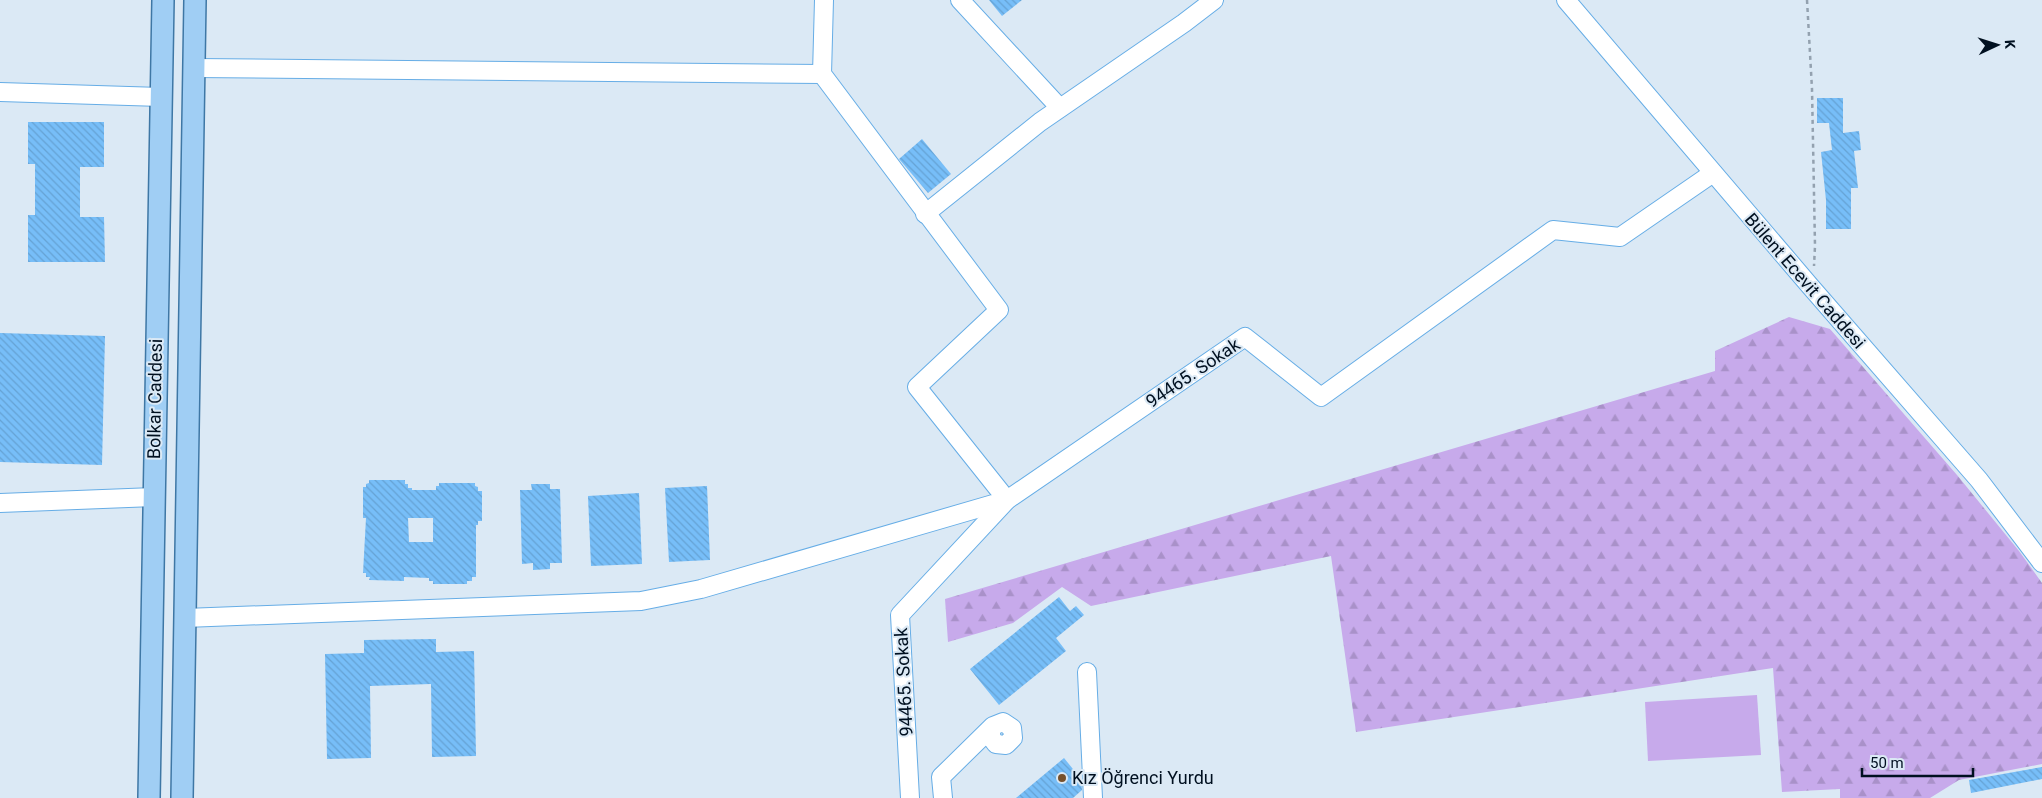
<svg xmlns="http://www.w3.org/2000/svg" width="2042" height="798" font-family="Roboto,sans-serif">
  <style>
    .forest { fill: url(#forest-firs) }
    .pitch { fill: #c7aaeb }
    .building { fill: url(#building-back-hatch); fill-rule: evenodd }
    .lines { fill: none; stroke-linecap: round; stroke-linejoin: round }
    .minor-casing { stroke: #66ade6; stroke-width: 20 }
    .major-casing { stroke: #3e77a5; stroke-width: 24 }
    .path { stroke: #93a1af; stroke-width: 2.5; stroke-dasharray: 4 4; stroke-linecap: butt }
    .minor { stroke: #fff; stroke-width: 18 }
    .major { stroke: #a0cef4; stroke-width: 21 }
    .poi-dot { fill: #76512c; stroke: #dbe9f5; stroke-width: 2 }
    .labels { text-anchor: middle; stroke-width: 4; stroke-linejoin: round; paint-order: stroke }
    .street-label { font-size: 18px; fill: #001020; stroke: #dbe9f5 }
    .poi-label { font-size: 18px; fill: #001020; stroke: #dbe9f5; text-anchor: start }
  </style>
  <defs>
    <pattern id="forest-firs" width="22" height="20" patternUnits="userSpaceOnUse" patternTransform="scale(1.25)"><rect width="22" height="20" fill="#c7aaeb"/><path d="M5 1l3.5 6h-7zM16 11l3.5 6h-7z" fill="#a991c9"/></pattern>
    <pattern id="building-back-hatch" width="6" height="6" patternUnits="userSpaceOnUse" patternTransform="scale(1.25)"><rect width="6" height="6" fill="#77bef8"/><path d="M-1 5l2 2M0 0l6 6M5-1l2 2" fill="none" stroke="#65a2d4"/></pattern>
  </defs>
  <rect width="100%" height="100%" fill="#dbe9f5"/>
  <!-- forest -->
  <path class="forest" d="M1789,317L1830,329L1957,475L2019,551L2042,583V764L1959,780L1930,798H1840V789L1782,792L1773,668L1356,732L1331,556L1091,606L1062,587L1013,623L948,642L945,599L1715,371V351Z"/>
  <!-- pitch -->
  <path class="pitch" d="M1757,695L1761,755L1648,761L1645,702Z"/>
  <!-- building -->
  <g class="building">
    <path d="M989,0H1022L1002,16Z"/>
    <path d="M1817,98H1843V133L1859,131L1861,150L1854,151L1858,188H1851V229H1826V200L1821,152L1832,150L1829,123H1817Z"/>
    <path d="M28,122H104V167H80V217H104L105,262H28V215H35V164H28Z"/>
    <path d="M922,139L951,174L928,193L899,159Z"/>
    <path d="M0,333L105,336L102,465L0,462Z"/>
    <path d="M369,480H405V484H408V488H412V490H436V486H439V483H475V486L478,487V491H482V521H478V525H476V577H472V581H467V584H433V581H429V578L404,577V581L369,580L370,577H366V573H363L366,518H363V487H366V484L369,483ZM408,518H433V542H409Z"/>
    <path d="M531,484H550V489H560L562,563H550V569L533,570V563L522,564L520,490H532Z"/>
    <path d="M707,486L710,560L669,562L665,488Z"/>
    <path d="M639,493L642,564L591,566L588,496Z"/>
    <path d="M1059,597L1070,611L1076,606L1084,615L1056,638L1066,651L999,705L970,669Z"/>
    <path d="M436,639V652L474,651L476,756L432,757L431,684L370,686L371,758L327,759L325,654L364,653V640Z"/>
    <path d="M1064,758L1081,779L1082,790L1073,798H1016Z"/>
    <path d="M2042,767V779L1971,793L1969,780Z"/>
  </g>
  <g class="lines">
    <defs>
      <g id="minor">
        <path d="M960,0L1060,108"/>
        <path d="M1566,0L1810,286L1979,480L2042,563"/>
        <path d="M194,68L822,74"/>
        <path d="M0,92L161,97"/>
        <path d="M925,214L1040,122L1184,23L1214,0"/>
        <path d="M0,503L154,497"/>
        <path d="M185,618L641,601L701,589L1007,500L917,387L999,310L822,74L824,0"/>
        <path d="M1087,672L1093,798"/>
        <path d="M910,798L900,615L1007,500L1245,337L1321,397L1553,230L1620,237L1713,173"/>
        <path d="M943,798L941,777L993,726L1003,722L1012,728L1013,738L1006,745L996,744L990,736L993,726"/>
      </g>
      <g id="major">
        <path d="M149,798L163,0"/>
        <path d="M182,798L195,0"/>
      </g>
    </defs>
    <!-- minor casing -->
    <use href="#minor" class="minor-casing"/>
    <!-- major casing -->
    <use href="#major" class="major-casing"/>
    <!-- path -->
    <path class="path" d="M1807,0L1812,89L1815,246L1814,266"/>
    <!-- minor -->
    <use href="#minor" class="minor"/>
    <!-- major -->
    <use href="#major" class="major"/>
  </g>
  <!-- markers -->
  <circle class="poi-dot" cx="1062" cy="778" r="5"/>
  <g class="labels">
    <!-- street labels -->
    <g class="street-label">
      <text transform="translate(1805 281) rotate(49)" y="6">Bülent Ecevit Caddesi</text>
      <text transform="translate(1193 373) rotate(-34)" y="6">94465. Sokak</text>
      <text transform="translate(155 399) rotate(-89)" y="6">Bolkar Caddesi</text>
      <text transform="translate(904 682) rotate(-93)" y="6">94465. Sokak</text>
    </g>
    <!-- poi labels -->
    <g class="poi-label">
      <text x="1072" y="784">Kız Öğrenci Yurdu</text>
    </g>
  </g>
  <!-- north arrow -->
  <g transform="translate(1997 45) rotate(86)" stroke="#dbe9f5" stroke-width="4" paint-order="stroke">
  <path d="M0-4L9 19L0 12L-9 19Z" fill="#001020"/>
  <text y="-8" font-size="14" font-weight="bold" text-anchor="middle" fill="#001020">K</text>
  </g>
  <!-- scale -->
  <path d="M1862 768v8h111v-8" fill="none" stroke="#001020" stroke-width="2.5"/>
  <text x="1870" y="768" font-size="15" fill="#001020" stroke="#dbe9f5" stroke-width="4" paint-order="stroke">50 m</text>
</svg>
